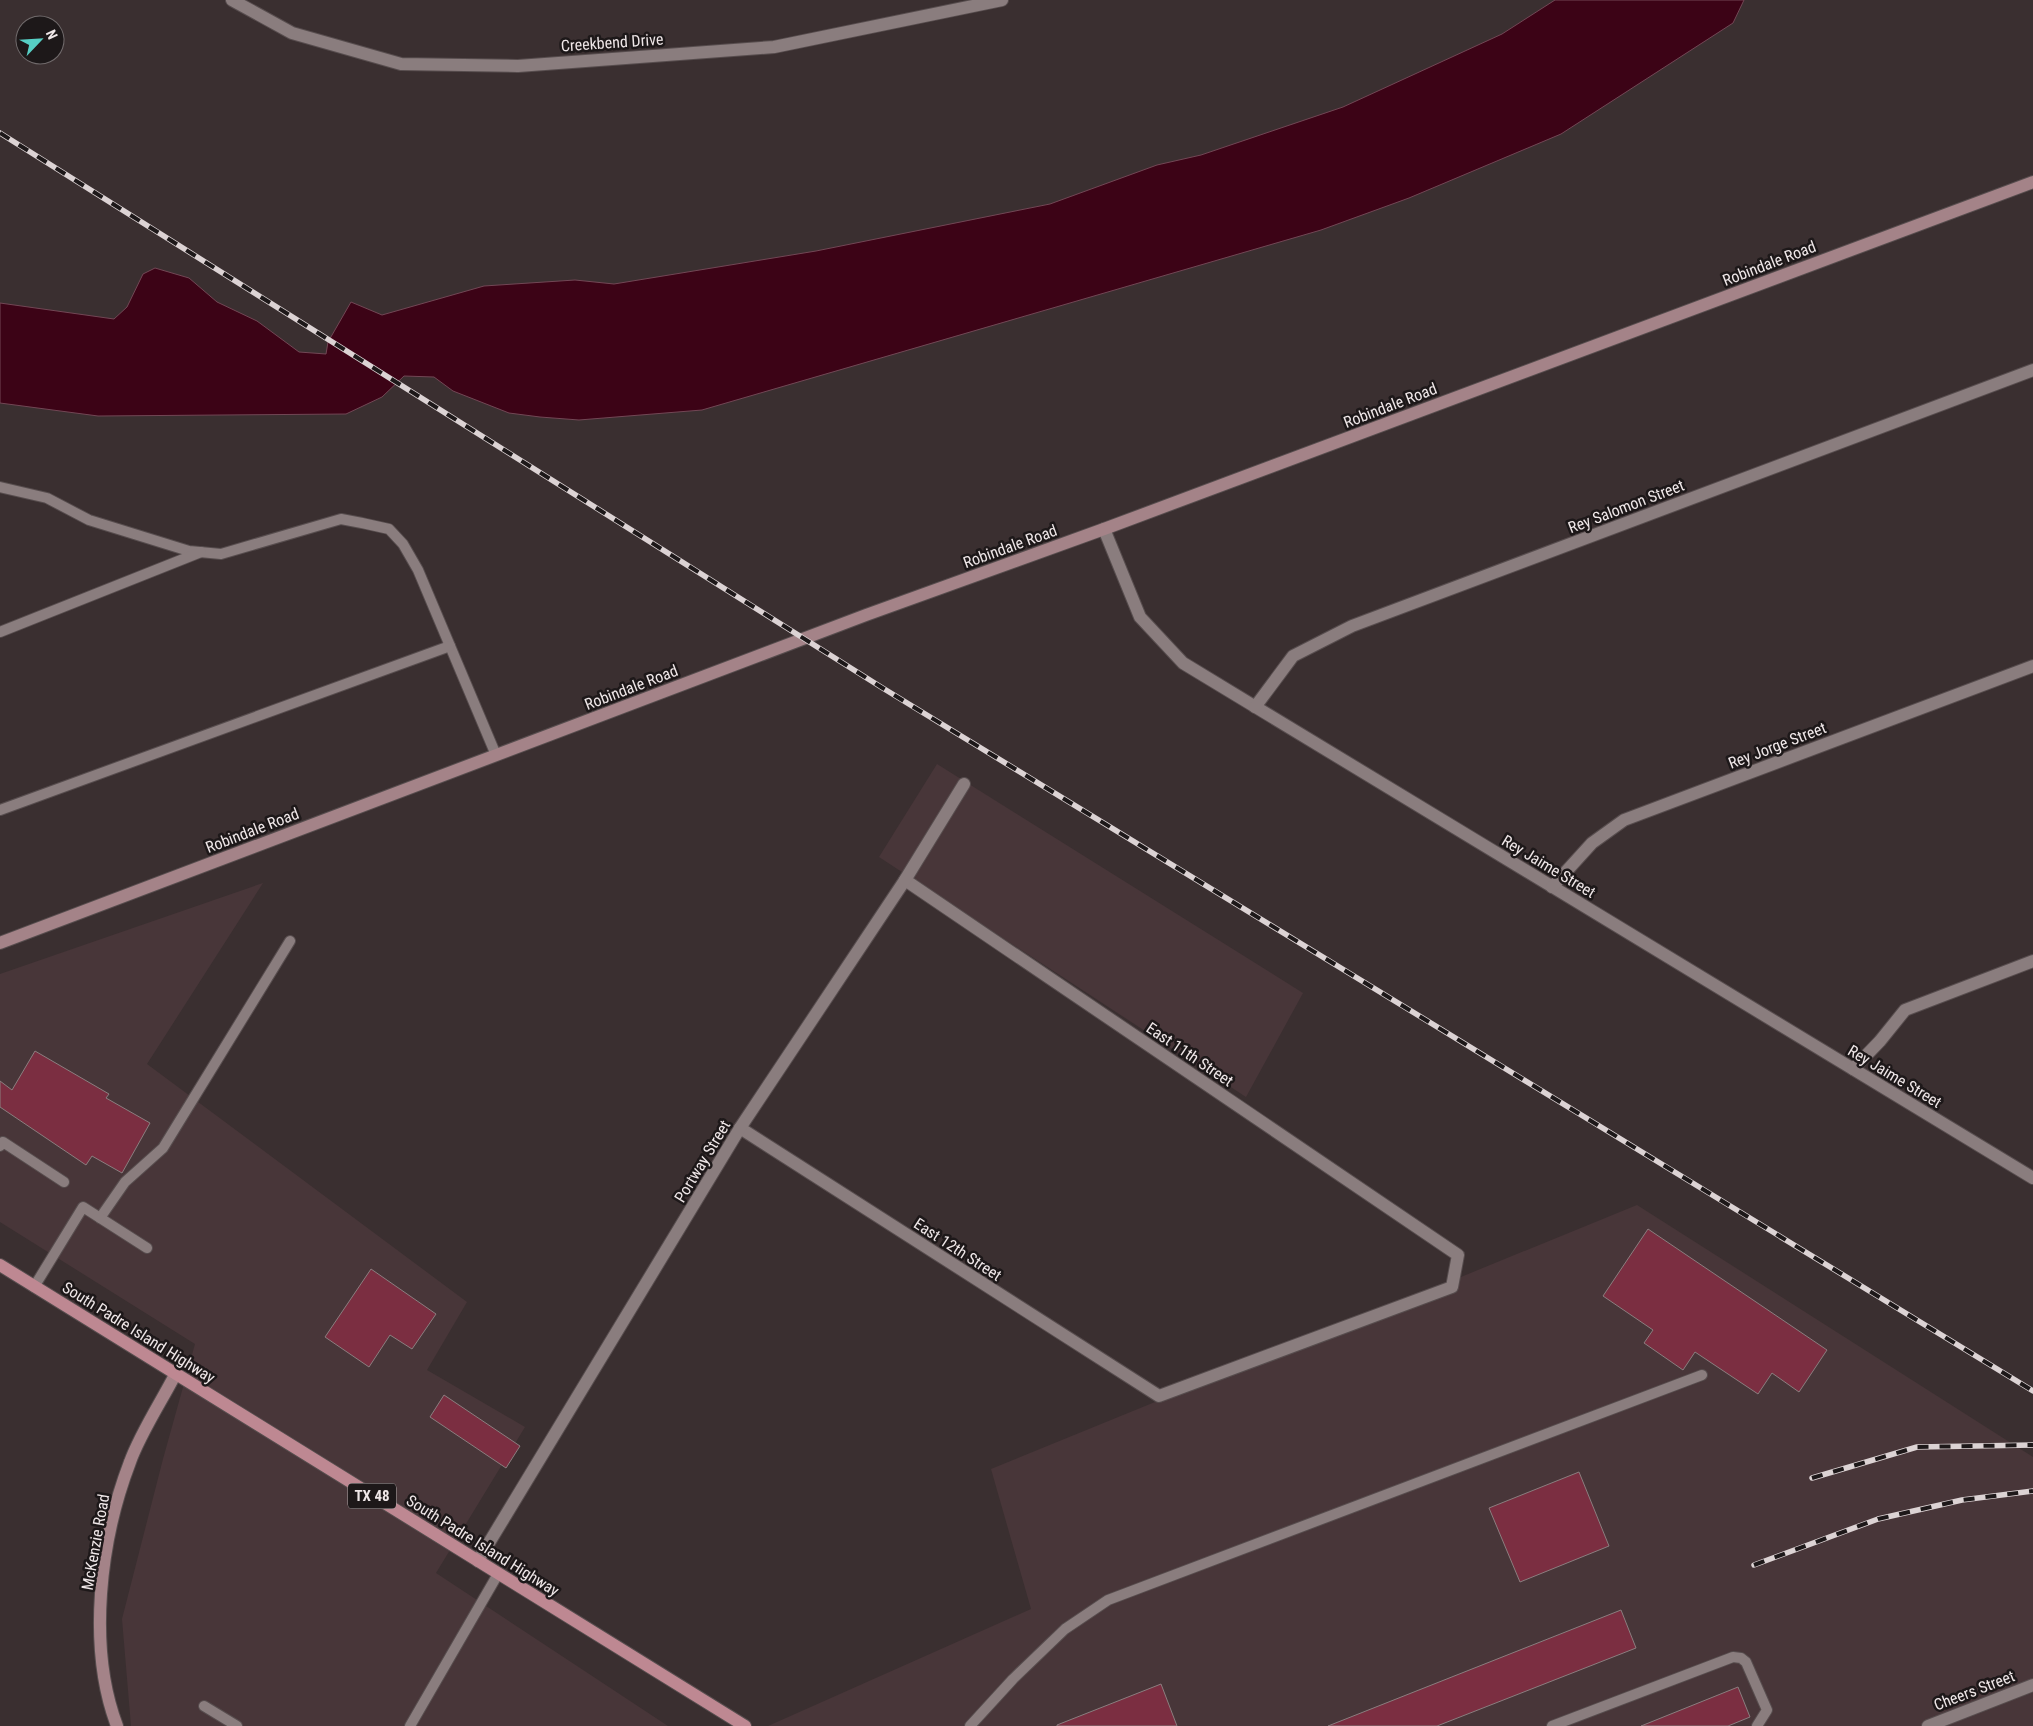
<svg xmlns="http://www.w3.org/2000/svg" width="2033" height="1726" font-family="'Roboto Condensed',sans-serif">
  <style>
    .built { fill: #483639 }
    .water { fill: #3c0316; stroke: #724755 }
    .building { fill: #7b2e41; stroke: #8b7e7f }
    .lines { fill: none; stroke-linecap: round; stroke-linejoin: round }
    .lane-casing { stroke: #574d4e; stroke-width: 12 }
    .street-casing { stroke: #574d4e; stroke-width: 14 }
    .secondary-casing { stroke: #574d4e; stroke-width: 14 }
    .primary-casing { stroke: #574d4e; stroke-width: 14 }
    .lane { stroke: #8a7d7e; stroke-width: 10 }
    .street { stroke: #8a7d7e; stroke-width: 12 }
    .secondary { stroke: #a48388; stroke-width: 12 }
    .primary { stroke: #be8892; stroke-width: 12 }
    .rail-casing { stroke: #dcd3d4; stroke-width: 5.5 }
    .rail { stroke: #1d1819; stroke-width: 4; stroke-dasharray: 11; stroke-linecap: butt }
    .labels { text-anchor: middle; stroke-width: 5; stroke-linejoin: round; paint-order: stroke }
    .shield { fill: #1d1819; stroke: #b0a9aa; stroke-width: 1 }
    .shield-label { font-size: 15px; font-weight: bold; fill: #efe7e8 }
    .street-label { font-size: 16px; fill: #efe7e8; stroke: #1d1819 }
  </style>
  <rect width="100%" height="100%" fill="#3a2f30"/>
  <!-- built -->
  <g class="built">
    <path d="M937,764L1303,993L1246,1097L879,857Z"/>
    <path d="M263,883L147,1064L467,1302L427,1370L525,1427L436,1573L668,1726H131L122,1619L163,1459L195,1344L0,1222V974Z"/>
    <path d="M1637,1205L2033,1457V1726H768L1031,1609L991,1469Z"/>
  </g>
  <!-- water -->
  <path class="water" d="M1555,0H1744L1733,23L1561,134L1409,198L1321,230L702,410L579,420L540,417L509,413L453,391L434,377L404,376L382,397L346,414L98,416L0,403V303L114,319L127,307L143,274L155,268L189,278L217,302L257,321L299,352L326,354L328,342L351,302L382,315L484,286L575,280L614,284L816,251L1050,204L1157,165L1201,155L1343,107L1502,34Z"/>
  <!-- building -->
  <g class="building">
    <path d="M35,1051L109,1094L106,1098L150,1123L122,1173L92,1156L86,1165L0,1107V1081L12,1090Z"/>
    <path d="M1648,1229L1827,1350L1799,1392L1772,1373L1758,1394L1695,1352L1683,1370L1644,1343L1653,1330L1603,1296Z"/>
    <path d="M371,1269L436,1314L412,1349L390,1335L369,1367L325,1337Z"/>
    <path d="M444,1395L520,1446L506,1468L430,1417Z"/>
    <path d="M1579,1472L1609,1546L1520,1582L1489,1508Z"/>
    <path d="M1621,1610L1636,1648L1437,1726H1328Z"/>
    <path d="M1161,1684L1177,1726H1057V1725Z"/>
    <path d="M1738,1687L1750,1717L1728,1726H1641Z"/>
  </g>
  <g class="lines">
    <defs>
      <g id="lane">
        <path d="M0,487L47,498L89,520L189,551L221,554L341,519L362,523L389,529L403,544L418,570L496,755"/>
        <path d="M0,632L201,552"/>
        <path d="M0,810L450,646"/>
        <path d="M0,1146L3,1142L64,1182"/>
        <path d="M100,1218L125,1182L163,1148L290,941"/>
        <path d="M34,1287L83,1207L147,1248"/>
        <path d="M204,1706L237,1726"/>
        <path d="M410,1726L498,1574"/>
        <path d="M970,1726L1013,1679L1065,1629L1108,1600L1702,1375"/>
        <path d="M1552,1726L1733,1657L1741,1658L1746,1662L1767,1710L1757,1726"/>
      </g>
      <g id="street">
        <path d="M232,0L292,33L401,64L518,66L774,47L1002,0"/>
        <path d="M1104,529L1140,617L1183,663L2033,1178"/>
        <path d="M1255,707L1293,656L1352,626L2033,370"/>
        <path d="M1552,887L1592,843L1624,820L2033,666"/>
        <path d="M1853,1069L1880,1041L1905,1010L2033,961"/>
        <path d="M740,1128L1159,1396L1452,1287L1458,1255L905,880"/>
        <path d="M478,1561L740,1128L905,880L964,784"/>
        <path d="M1928,1726L2033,1685"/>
      </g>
      <g id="secondary">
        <path d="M0,943L866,615L1104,529L2033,182"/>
        <path d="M117,1726C87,1647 100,1540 130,1462C140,1434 161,1402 175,1375"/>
      </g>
      <path id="primary" d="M0,1265L745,1726"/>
    </defs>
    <!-- lane casing -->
    <use href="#lane" class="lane-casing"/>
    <!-- street casing -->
    <use href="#street" class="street-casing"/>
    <!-- secondary casing -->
    <use href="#secondary" class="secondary-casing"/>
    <!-- primary casing -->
    <use href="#primary" class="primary-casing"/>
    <!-- lane -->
    <use href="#lane" class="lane"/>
    <!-- street -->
    <use href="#street" class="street"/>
    <!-- secondary -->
    <use href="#secondary" class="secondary"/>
    <!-- primary -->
    <use href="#primary" class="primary"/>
    <defs>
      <g id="rail">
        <path d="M0,133L881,687L2033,1391"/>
        <path d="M1812,1478L1917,1447L2033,1445"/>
        <path d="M1754,1565L1878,1519L1962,1500L2033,1491"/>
      </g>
    </defs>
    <!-- rail casing -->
    <use href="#rail" class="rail-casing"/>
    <!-- rail -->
    <use href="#rail" class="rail"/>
  </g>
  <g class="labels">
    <!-- shield labels -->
    <rect class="shield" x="348" y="1483.5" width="48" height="25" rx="4"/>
    <g class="shield-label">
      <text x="372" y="1501">TX 48</text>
    </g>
    <!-- street labels -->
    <g class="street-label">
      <text transform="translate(612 42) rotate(-4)" y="6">Creekbend Drive</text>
      <text transform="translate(1769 263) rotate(-21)" y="6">Robindale Road</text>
      <text transform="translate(1390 405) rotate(-21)" y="6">Robindale Road</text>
      <text transform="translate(1626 506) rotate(-21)" y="6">Rey Salomon Street</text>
      <text transform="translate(1010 546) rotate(-20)" y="6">Robindale Road</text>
      <text transform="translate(631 687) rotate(-21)" y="6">Robindale Road</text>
      <text transform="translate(1777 745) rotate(-21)" y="6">Rey Jorge Street</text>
      <text transform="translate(252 830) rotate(-21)" y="6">Robindale Road</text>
      <text transform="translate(1549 866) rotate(31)" y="6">Rey Jaime Street</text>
      <text transform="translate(1190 1054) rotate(34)" y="6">East 11th Street</text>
      <text transform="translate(1895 1076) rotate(31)" y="6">Rey Jaime Street</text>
      <text transform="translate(702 1161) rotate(-59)" y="6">Portway Street</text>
      <text transform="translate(958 1249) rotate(33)" y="6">East 12th Street</text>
      <text transform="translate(139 1332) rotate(32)" y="6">South Padre Island Highway</text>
      <text transform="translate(95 1542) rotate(-80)" y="6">McKenzie Road</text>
      <text transform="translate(483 1545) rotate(32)" y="6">South Padre Island Highway</text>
      <text transform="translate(1974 1690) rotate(-21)" y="6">Cheers Street</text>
    </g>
  </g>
  <!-- north arrow -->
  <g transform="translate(40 40) rotate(65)"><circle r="24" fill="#1d1819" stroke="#716b6c"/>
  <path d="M0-4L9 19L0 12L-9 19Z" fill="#56cec4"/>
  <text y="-8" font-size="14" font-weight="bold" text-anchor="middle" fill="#efe7e8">N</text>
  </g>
</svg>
